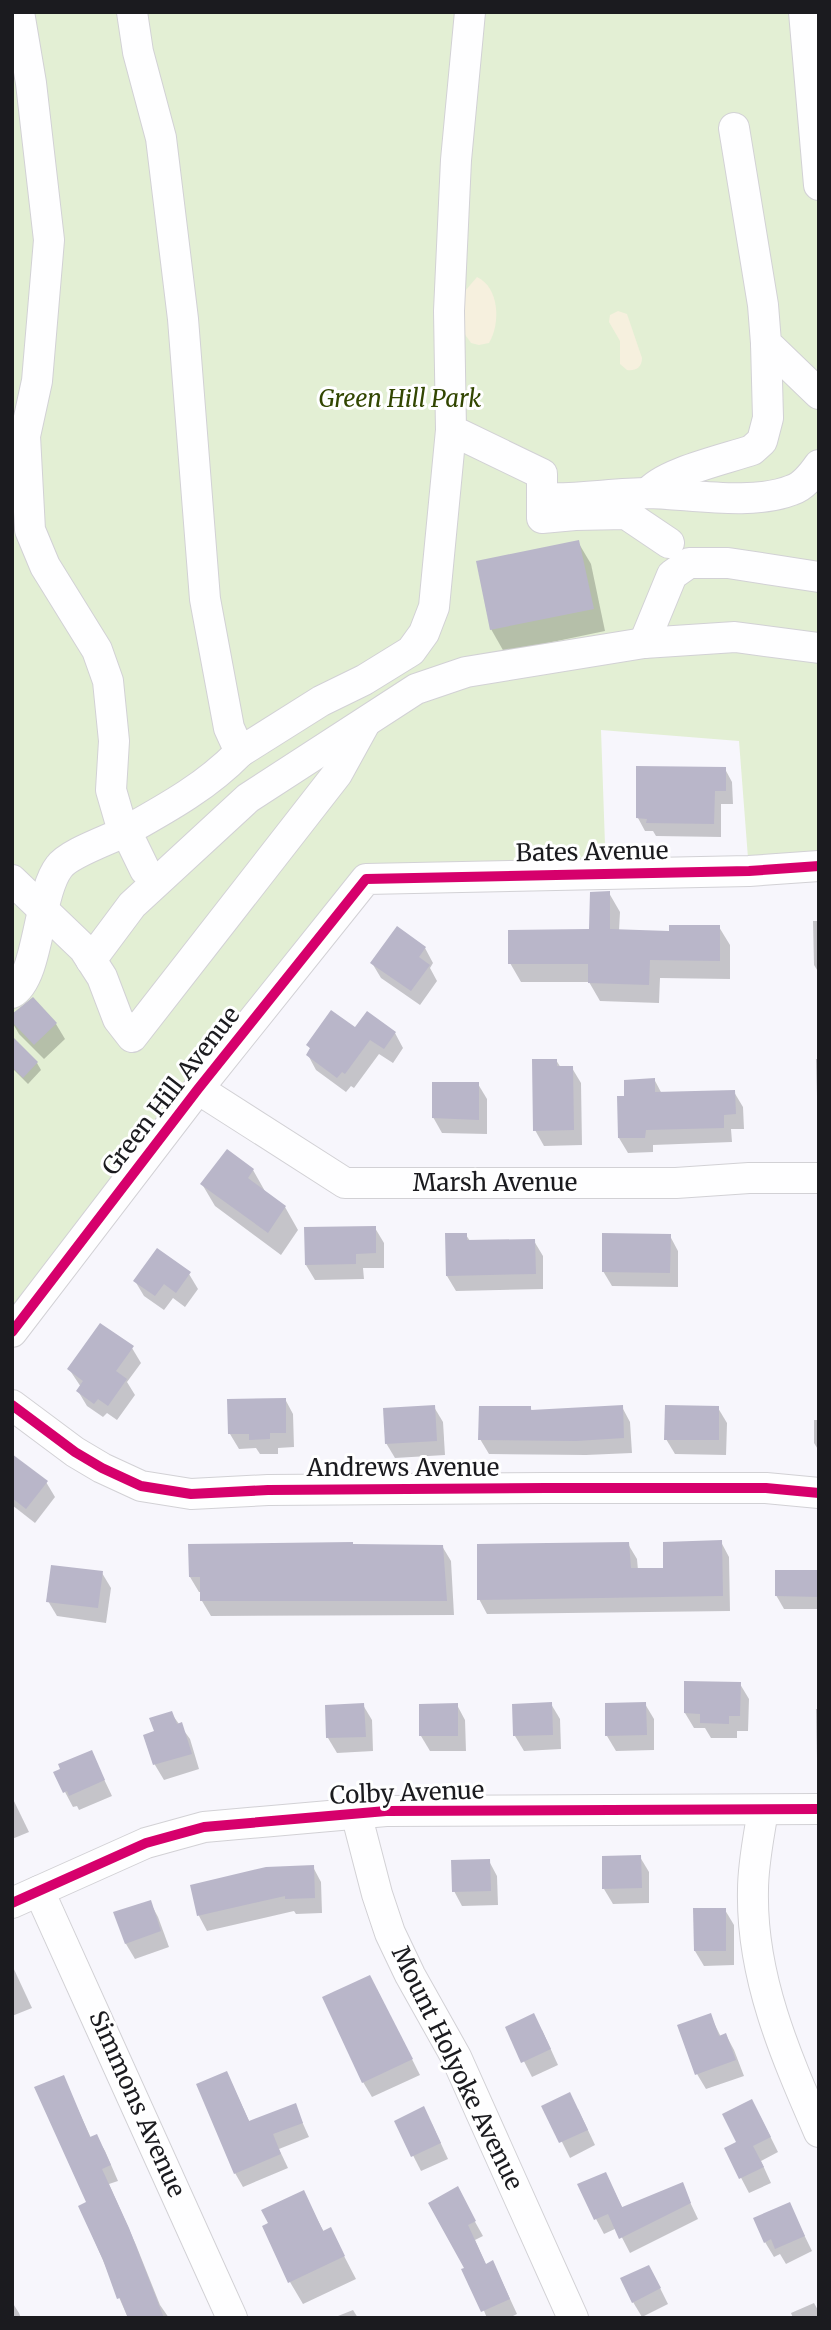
<svg xmlns="http://www.w3.org/2000/svg" width="831" height="2330" font-family="Merriweather,serif">
  <style>
    .green { fill: #e3efd4 }
    .sand { fill: #f6f0de }
    .shadow { fill: #0003 }
    .building { fill: #b9b6c9 }
    .lines { fill: none; stroke-linecap: round; stroke-linejoin: round }
    .minor-casing { stroke: #d2d1d5; stroke-width: 32 }
    .minor { stroke: #fefeff; stroke-width: 30 }
    .cycleway-casing { stroke: #fff; stroke-width: 15 }
    .cycleway { stroke: #d6006c; stroke-width: 10 }
    .labels { text-anchor: middle; stroke-width: 6; stroke-linejoin: round; paint-order: stroke }
    .park-label { font-size: 24px; font-style: italic; fill: #324601; stroke: #fff }
    .street-label { font-size: 24px; fill: #1b1b1f; stroke: #fff }
  </style>
  <rect width="100%" height="100%" fill="#f7f6fc"/>
  <!-- green -->
  <path class="green" d="M12,12H819V866L749,871L739,741L601,730L606,873L366,879L12,1333Z"/>
  <!-- sand -->
  <g class="sand">
    <path d="M477,277C499,287 501,323 489,343L479,345L471,343L461,329L465,291Z"/>
    <path d="M618,311L627,314L642,358C642,368 635,371 627,370L620,364V341L609,322L610,315Z"/>
  </g>
  <!-- shadow -->
  <g class="shadow">
    <path d="M578,542L591,564L605,631L504,652L491,629Z"/>
    <path d="M725,769L732,782L733,804H721V837L656,836L653,831H645L638,818Z"/>
    <path d="M609,893L620,912L619,931L671,932L719,927L730,945V979L660,978L659,1003L600,1001L589,982H521L510,963L591,931Z"/>
    <path d="M813,921H819V973L814,965Z"/>
    <path d="M425,948L433,963L430,968L437,981L420,1005L381,978L372,963Z"/>
    <path d="M12,1022L56,1024L65,1039L44,1059L19,1034Z"/>
    <path d="M355,1030L395,1033L403,1048L393,1063L379,1054L354,1088L351,1086L346,1092L316,1070L308,1055L311,1050L308,1045Z"/>
    <path d="M12,1056L37,1063L41,1070L28,1084L12,1068Z"/>
    <path d="M816,1059H819V1135L818,1134Z"/>
    <path d="M556,1060L561,1068H572L581,1083L582,1145L544,1146L535,1130Z"/>
    <path d="M654,1079L662,1094L734,1092L743,1107L744,1129H731L732,1142L653,1145V1152L628,1153L619,1138L626,1098Z"/>
    <path d="M478,1084L487,1099V1134L442,1133L433,1117Z"/>
    <path d="M253,1170L266,1193L285,1207L298,1230L281,1255L215,1206L202,1184Z"/>
    <path d="M817,1227H819V1259L818,1257Z"/>
    <path d="M375,1228L384,1243V1268H363L364,1279L315,1280L306,1265Z"/>
    <path d="M466,1235L470,1241H534L543,1256V1289L456,1291L447,1276Z"/>
    <path d="M670,1236L678,1251V1287L612,1286L603,1271Z"/>
    <path d="M189,1274L198,1289L185,1307L173,1298L164,1310L144,1296L135,1281Z"/>
    <path d="M132,1348L141,1363L127,1382L135,1395L117,1420L107,1413L103,1417L87,1406L78,1391L81,1387L69,1369Z"/>
    <path d="M285,1399L293,1414L294,1447L278,1448V1454H260L256,1448L239,1449L230,1434Z"/>
    <path d="M434,1407L443,1422L445,1455L395,1458L386,1443Z"/>
    <path d="M530,1407L532,1411L622,1407L630,1422L632,1453L586,1455L489,1454L480,1439Z"/>
    <path d="M718,1408L727,1423L726,1455L675,1454L666,1439Z"/>
    <path d="M814,1420H819V1451L814,1443Z"/>
    <path d="M12,1456L46,1482L55,1497L35,1523L12,1505Z"/>
    <path d="M721,1542L729,1557L730,1611L487,1614L479,1599L628,1544L637,1559L638,1570H664Z"/>
    <path d="M442,1546L451,1561L454,1615L211,1616L202,1601V1592H199L190,1577Z"/>
    <path d="M819,1572V1609H784L776,1595Z"/>
    <path d="M102,1573L111,1588L106,1623L57,1616L48,1601Z"/>
    <path d="M740,1684L749,1699L748,1731H737V1738H711L705,1728H694L685,1713Z"/>
    <path d="M551,1704L560,1719L561,1749L524,1751L515,1736Z"/>
    <path d="M645,1704L654,1719V1750L616,1751L607,1736Z"/>
    <path d="M363,1705L372,1720L373,1751L337,1753L328,1738L327,1706Z"/>
    <path d="M457,1705L465,1720L466,1751H430L421,1736Z"/>
    <path d="M816,1709H819V1761L817,1759Z"/>
    <path d="M171,1713L190,1739L199,1769L164,1780L155,1765L146,1736L156,1733Z"/>
    <path d="M91,1752L112,1796L79,1810L77,1806L73,1807L65,1792Z"/>
    <path d="M12,1797L29,1832L12,1839Z"/>
    <path d="M640,1857L649,1872V1903L613,1904L604,1889Z"/>
    <path d="M489,1861L497,1876L498,1905L462,1906L454,1891Z"/>
    <path d="M313,1867L321,1882L322,1913L296,1914L294,1911L207,1931L199,1916L192,1887Z"/>
    <path d="M150,1902L158,1917L169,1947L135,1959L126,1944L116,1913Z"/>
    <path d="M725,1910L734,1925V1965L704,1966L695,1951Z"/>
    <path d="M12,1965L32,2008L12,2016Z"/>
    <path d="M378,1992L420,2075L372,2097L363,2082Z"/>
    <path d="M710,2015L721,2037L726,2035L734,2050L744,2076L706,2089L697,2074L680,2026Z"/>
    <path d="M507,2028L542,2030L558,2065L532,2077Z"/>
    <path d="M227,2073L250,2123L295,2106L309,2137L279,2149L288,2168L243,2187L235,2173Z"/>
    <path d="M63,2077L91,2138L96,2136L105,2151L118,2181L109,2184L136,2245L160,2305L169,2318H128L80,2207L88,2203Z"/>
    <path d="M544,2106L578,2109L595,2145L570,2158Z"/>
    <path d="M760,2116L778,2152L761,2161L771,2183L749,2193L726,2149L738,2143Z"/>
    <path d="M396,2122L432,2124L448,2159L421,2171Z"/>
    <path d="M682,2185L698,2219L630,2253L617,2228L604,2234L596,2219L613,2189L623,2209Z"/>
    <path d="M303,2193L324,2232L330,2229L356,2279L303,2304L290,2282Z"/>
    <path d="M465,2204L483,2236L475,2240L486,2265L493,2262L517,2314L509,2318H487L466,2268Z"/>
    <path d="M789,2204L812,2251L786,2264L780,2254L774,2257L765,2242Z"/>
    <path d="M657,2282L668,2304L642,2317L633,2302Z"/>
    <path d="M12,2302L19,2313L21,2318H12Z"/>
    <path d="M814,2303L819,2312V2318H793L791,2313Z"/>
    <path d="M353,2310L358,2318H333Z"/>
  </g>
  <!-- building -->
  <g class="building">
    <path d="M579,540L594,609L490,630L476,561Z"/>
    <path d="M636,766L726,767V791H715L714,824L646,823L647,819L636,818Z"/>
    <path d="M610,891V929L669,931V925H720V961L650,960L649,985L588,983V964H508V930L589,929L590,892Z"/>
    <path d="M397,926L426,947L419,957L430,965L411,991L370,963Z"/>
    <path d="M33,997L57,1023L34,1045L12,1022V1014Z"/>
    <path d="M331,1010L355,1027L367,1011L396,1032L384,1049L370,1040L345,1074L342,1072L337,1078L306,1055L310,1048L306,1045Z"/>
    <path d="M12,1036L38,1062L23,1078L12,1067Z"/>
    <path d="M532,1059H557V1066H573L574,1130L533,1131Z"/>
    <path d="M655,1078V1092L735,1090L736,1114L724,1115V1128L646,1130L645,1138H618L617,1096H624V1080Z"/>
    <path d="M432,1082H479V1120L432,1118Z"/>
    <path d="M227,1149L254,1169L248,1178L286,1206L268,1233L200,1184Z"/>
    <path d="M376,1226V1253L356,1254V1264L305,1265L304,1227Z"/>
    <path d="M445,1233H467V1240L535,1239L536,1274L446,1276Z"/>
    <path d="M602,1233L671,1234L670,1273L602,1272Z"/>
    <path d="M157,1248L191,1272L176,1293L164,1284L155,1296L133,1281Z"/>
    <path d="M100,1323L134,1346L116,1371L127,1379L108,1406L98,1399L94,1404L76,1391L83,1381L67,1369Z"/>
    <path d="M286,1398V1433H270V1439L249,1440V1434H228L227,1399Z"/>
    <path d="M435,1405L437,1441L385,1444L383,1408Z"/>
    <path d="M623,1405L624,1438L576,1441L478,1440L479,1406H531V1410Z"/>
    <path d="M665,1405L719,1406V1440H664Z"/>
    <path d="M12,1454L48,1481L26,1509L12,1498Z"/>
    <path d="M722,1540L723,1596L477,1600V1544L629,1542L631,1568H663V1542Z"/>
    <path d="M353,1542V1544L443,1545L447,1601H200V1577H189L188,1544Z"/>
    <path d="M51,1565L103,1571L98,1608L46,1602Z"/>
    <path d="M775,1570H819V1597L775,1596Z"/>
    <path d="M684,1681L741,1682L740,1716H729V1724L700,1723V1714L684,1713Z"/>
    <path d="M552,1702L553,1735L513,1736L512,1704Z"/>
    <path d="M646,1702L647,1735L605,1736V1703Z"/>
    <path d="M364,1703L366,1737L326,1738L325,1705Z"/>
    <path d="M458,1703V1736H419V1704Z"/>
    <path d="M172,1711L177,1724L182,1722L192,1754L153,1765L143,1735L154,1731L149,1718Z"/>
    <path d="M92,1750L105,1780L69,1796L67,1791L63,1793L53,1772L60,1769L58,1764Z"/>
    <path d="M641,1855L642,1888L602,1889V1856Z"/>
    <path d="M490,1859L491,1891L452,1892L451,1860Z"/>
    <path d="M314,1865L315,1898L285,1899V1896L197,1916L190,1885L266,1867Z"/>
    <path d="M151,1900L161,1931L125,1944L113,1912Z"/>
    <path d="M693,1908H726V1951H694Z"/>
    <path d="M370,1975L413,2059L362,2083L322,1997Z"/>
    <path d="M534,2013L551,2049L521,2063L505,2027Z"/>
    <path d="M711,2013L719,2036L726,2033L736,2060L695,2075L677,2025Z"/>
    <path d="M227,2071L249,2121L296,2103L303,2123L273,2134L281,2154L234,2174L196,2084Z"/>
    <path d="M64,2075L90,2137L97,2134L111,2165L102,2169L129,2228L164,2318H128L120,2298L117,2299L103,2260L78,2206L86,2202L34,2087Z"/>
    <path d="M570,2092L588,2130L559,2143L541,2106Z"/>
    <path d="M752,2099L771,2137L753,2146L764,2167L739,2179L724,2148L736,2142L722,2114Z"/>
    <path d="M424,2106L441,2143L411,2157L394,2121Z"/>
    <path d="M606,2172L622,2207L615,2210L683,2182L691,2203L619,2239L608,2214L594,2220L577,2184Z"/>
    <path d="M458,2186L476,2221L468,2225L486,2264L493,2260L510,2299L481,2312L461,2269L464,2268L428,2203Z"/>
    <path d="M304,2190L323,2231L331,2227L345,2256L288,2283L262,2226L268,2223L261,2210Z"/>
    <path d="M790,2202L805,2236L775,2249L771,2239L764,2243L753,2218Z"/>
    <path d="M649,2265L661,2288L632,2303L620,2278Z"/>
  </g>
  <g class="lines">
    <defs>
      <g id="minor">
        <path d="M132,12L138,52L161,138L183,319L205,599L229,728L240,752L321,701L364,680L411,651L424,633L434,607L451,430"/>
        <path d="M470,12L456,160L449,311L451,430L542,474V498"/>
        <path d="M804,12L819,185"/>
        <path d="M734,128L763,305L766,343L819,394"/>
        <path d="M648,493C663,473 726,459 752,450L762,441L768,418L766,343"/>
        <path d="M669,543L626,514L575,515L542,518V498C578,500 613,493 648,493C691,494 752,506 792,490C804,486 812,475 819,465"/>
        <path d="M644,643L672,575L689,563H728L819,577"/>
        <path d="M145,870L126,831C167,808 207,786 240,752"/>
        <path d="M12,880L84,949L102,977L118,1019L132,1037L337,774L364,725"/>
        <path d="M91,960L132,905L248,798L416,689L466,672L644,643L735,637L819,648"/>
        <path d="M12,993C39,978 38,894 59,867C69,853 109,840 126,831L120,821L111,790L114,741L108,681L97,650L45,566L30,530L25,436L37,381L49,240L31,83L19,12"/>
        <path d="M198,1089L345,1183H676L749,1178H819"/>
        <path d="M12,1332L198,1089L366,879L749,871L819,866"/>
        <path d="M12,1405L75,1452L102,1468L141,1486L191,1494L268,1490L546,1488H766L819,1493"/>
        <path d="M763,1810C759,1836 753,1863 753,1890C751,1976 785,2054 819,2132"/>
        <path d="M356,1813L377,1894L390,1933L410,1975L456,2057L573,2318"/>
        <path d="M39,1891L232,2318"/>
        <path d="M12,1903L146,1843L204,1827L386,1811L819,1809"/>
      </g>
    </defs>
    <!-- minor casing -->
    <use href="#minor" class="minor-casing"/>
    <!-- minor -->
    <use href="#minor" class="minor"/>
    <defs>
      <g id="cycleway">
        <path d="M12,1332L198,1089L366,879L749,871L819,866"/>
        <path d="M12,1405L75,1452L102,1468L141,1486L191,1494L268,1490L546,1488H766L819,1493"/>
        <path d="M12,1903L146,1843L204,1827L386,1811L819,1809"/>
      </g>
    </defs>
    <!-- cycleway casing -->
    <use href="#cycleway" class="cycleway-casing"/>
    <!-- cycleway -->
    <use href="#cycleway" class="cycleway"/>
  </g>
  <g class="labels">
    <!-- park labels -->
    <g class="park-label">
      <text x="400" y="407">Green Hill Park</text>
    </g>
    <!-- street labels -->
    <g class="street-label">
      <text transform="translate(592 852) rotate(-1)" y="8">Bates Avenue</text>
      <text transform="translate(171 1091) rotate(-52)" y="8">Green Hill Avenue</text>
      <text x="495" y="1191">Marsh Avenue</text>
      <text x="403" y="1476">Andrews Avenue</text>
      <text transform="translate(407 1793) rotate(-2)" y="8">Colby Avenue</text>
      <text transform="translate(457 2068) rotate(64)" y="8">Mount Holyoke Avenue</text>
      <text transform="translate(137 2104) rotate(66)" y="8">Simmons Avenue</text>
    </g>
  </g>
  <!-- border -->
  <rect width="831" height="2330" fill="none" stroke="#1b1b1f" stroke-width="28"/>
</svg>
